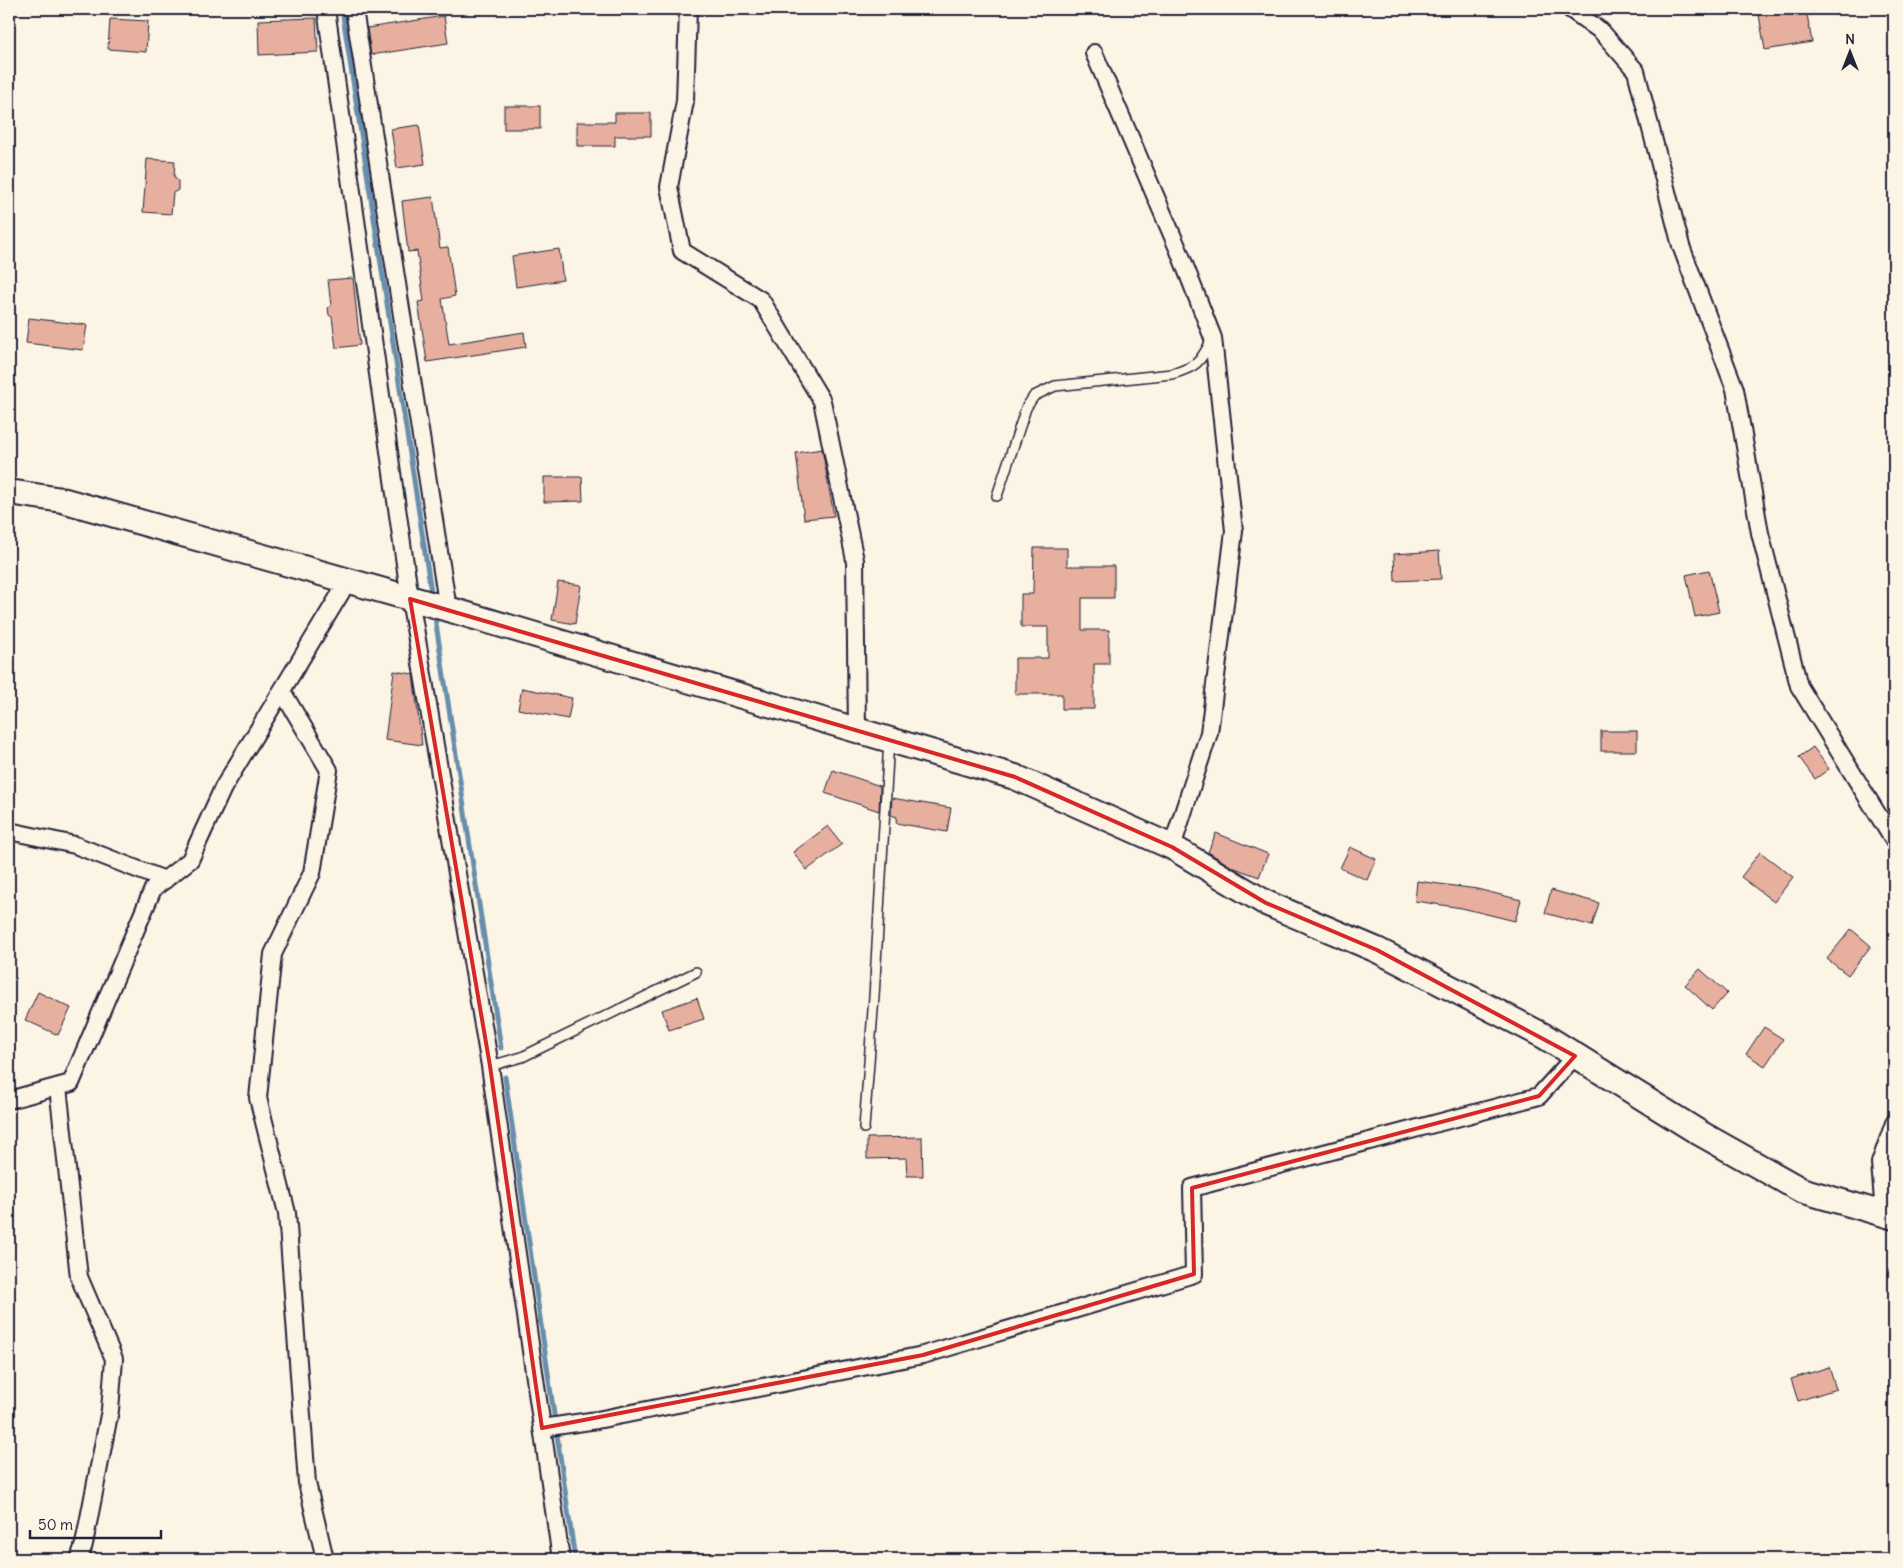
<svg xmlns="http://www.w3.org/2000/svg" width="1903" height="1568" font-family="Delius,sans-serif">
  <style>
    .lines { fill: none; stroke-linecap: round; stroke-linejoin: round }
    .stream { stroke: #678eac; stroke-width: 5 }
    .building { fill: #e7af9e; stroke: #22223b }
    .lane-casing { stroke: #22223b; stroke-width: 12 }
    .street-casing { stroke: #22223b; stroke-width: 20 }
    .secondary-casing { stroke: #22223b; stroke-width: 28 }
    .lane { stroke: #fcf5e5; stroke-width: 9 }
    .street { stroke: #fcf5e5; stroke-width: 16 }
    .secondary { stroke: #fcf5e5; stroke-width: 24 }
    .marked { fill: none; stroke: #d62828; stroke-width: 4; stroke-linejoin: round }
  </style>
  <rect width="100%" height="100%" fill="#fcf5e5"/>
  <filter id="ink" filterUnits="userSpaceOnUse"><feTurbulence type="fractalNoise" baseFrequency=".02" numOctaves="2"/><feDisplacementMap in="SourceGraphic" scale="10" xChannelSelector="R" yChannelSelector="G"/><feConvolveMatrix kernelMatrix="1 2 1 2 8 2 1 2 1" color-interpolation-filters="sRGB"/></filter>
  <g filter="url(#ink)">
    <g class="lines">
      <!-- stream -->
      <g class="stream">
        <path d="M342,9L432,598"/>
        <path d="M434,611L501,1048"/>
        <path d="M505,1077L575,1559"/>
      </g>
    </g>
    <!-- building -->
    <g class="building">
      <path d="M1758,9H1806L1812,42L1765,50Z"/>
      <path d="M444,16L448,43L371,55L367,28Z"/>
      <path d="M316,18L318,52L259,55L258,20Z"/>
      <path d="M110,19L148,21L146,52L108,49Z"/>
      <rect x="504" y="106" width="36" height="23"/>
      <path d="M615,113H651V136H615V146H577V122H615Z"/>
      <path d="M419,125L425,164L397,168L391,129Z"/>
      <path d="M147,159L175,161L174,177L178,181V190L173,193L171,214L143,212Z"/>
      <path d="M433,197L440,248L448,247L455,296L442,299L449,344L524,332L526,347L427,362L418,302L424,301L417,251L408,252L402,201Z"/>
      <path d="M559,249L563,280L516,287L512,256Z"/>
      <path d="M353,278L360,345L336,348L332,317L329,315L328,308L331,306L328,280Z"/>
      <path d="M29,318L87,325L83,350L26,343Z"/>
      <path d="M822,449L834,516L804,519L796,453Z"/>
      <path d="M544,477H582L583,501L544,502Z"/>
      <path d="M1034,548H1067V566H1114V598H1082V630H1109V664H1094V709H1062V694H1015V658H1048V627H1021V594H1033Z"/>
      <path d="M1439,551L1441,579L1395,581L1394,554Z"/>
      <path d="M1709,570L1719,612L1695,617L1686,575Z"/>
      <path d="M558,582L581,585L575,624L552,620Z"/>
      <path d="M394,671L413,674L422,745L385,740Z"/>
      <path d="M522,688L572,698L568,719L518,709Z"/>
      <rect x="1601" y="731" width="36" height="20"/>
      <path d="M1813,747L1829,769L1815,779L1799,757Z"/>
      <path d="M833,770L880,786L879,811L825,793Z"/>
      <path d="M892,798L951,808L947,832L896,823L897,817L891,815Z"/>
      <path d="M828,826L842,844L807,870L793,852Z"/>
      <path d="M1216,833L1268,854L1259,877L1232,867L1208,852Z"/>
      <path d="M1350,847L1376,859L1367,880L1340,868Z"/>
      <path d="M1760,852L1793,877L1774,902L1741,877Z"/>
      <path d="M1417,881L1477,889L1521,900L1515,921L1462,908L1415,901Z"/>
      <path d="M1551,890L1599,903L1592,926L1545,913Z"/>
      <path d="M1851,929L1871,946L1848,975L1827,959Z"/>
      <path d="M1700,969L1727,993L1712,1010L1685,985Z"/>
      <path d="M38,992L71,1008L58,1035L25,1020Z"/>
      <path d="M697,998L704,1019L669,1030L662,1010Z"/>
      <path d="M1764,1027L1783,1039L1765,1066L1746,1054Z"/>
      <path d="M922,1137L923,1176H907L906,1158L867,1159V1138Z"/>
      <path d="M1829,1367L1836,1389L1798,1401L1791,1379Z"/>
    </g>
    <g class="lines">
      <defs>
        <g id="lane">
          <path d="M997,496L1026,408L1034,396L1055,386L1172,374C1196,367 1200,363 1211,341"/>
          <path d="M490,1066L522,1057L696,972"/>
          <path d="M864,1128L874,997L889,740"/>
        </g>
        <g id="street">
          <path d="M326,9L410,599L490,1066L561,1559"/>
          <path d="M354,9L448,609"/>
          <path d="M688,9L685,101L669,187L682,251L761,300L822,401L855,560L857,731"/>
          <path d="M1570,9L1601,31L1636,71L1681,246L1735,389L1760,533L1799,686L1894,841"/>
          <path d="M1094,53L1179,251L1213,338L1234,531L1209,733L1172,847"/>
          <path d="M282,691L329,770L312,873L273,954L258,1098L287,1213L307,1483L325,1559"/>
          <path d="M9,831L75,845L165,880"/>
          <path d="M58,1087L79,1277L114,1359L110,1410L84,1544L79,1559"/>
          <path d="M9,1100L71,1083L153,889L190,860L223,788L348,581"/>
          <path d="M1884,1214L1880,1163L1894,1123"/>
          <path d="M542,1428L597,1420L923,1355L1194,1274L1192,1188L1539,1096L1575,1056"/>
        </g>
        <path id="secondary" d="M9,492L62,500L448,609L1015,777L1172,847L1266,903L1377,950L1544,1036L1698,1132L1801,1190L1894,1217"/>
      </defs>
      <!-- lane casing -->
      <use href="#lane" class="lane-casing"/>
      <!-- street casing -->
      <use href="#street" class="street-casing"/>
      <!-- secondary casing -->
      <use href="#secondary" class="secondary-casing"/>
      <!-- lane -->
      <use href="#lane" class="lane"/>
      <!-- street -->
      <use href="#street" class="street"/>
      <!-- secondary -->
      <use href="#secondary" class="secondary"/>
    </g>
  </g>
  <!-- marked area -->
  <path class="marked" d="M410,599L1015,777L1172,847L1266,903L1377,950L1575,1056L1539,1096L1192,1188L1194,1274L923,1355L542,1428L490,1066Z"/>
  <!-- margin -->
  <rect width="1903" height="1568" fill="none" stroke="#fcf5e5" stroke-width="30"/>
  <rect x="15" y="15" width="1873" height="1538" fill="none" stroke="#22223b" stroke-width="2" filter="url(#ink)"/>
  <!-- north arrow -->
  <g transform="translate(1850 52)" stroke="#fcf5e5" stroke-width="4" paint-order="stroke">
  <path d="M0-4L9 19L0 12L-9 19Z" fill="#22223b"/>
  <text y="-8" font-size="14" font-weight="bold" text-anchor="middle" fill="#22223b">N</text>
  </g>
  <!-- scale -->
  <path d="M30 1530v8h131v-8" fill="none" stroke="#22223b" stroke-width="2.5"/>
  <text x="38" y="1530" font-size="15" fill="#22223b" stroke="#fcf5e5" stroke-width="4" paint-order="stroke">50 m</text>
</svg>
